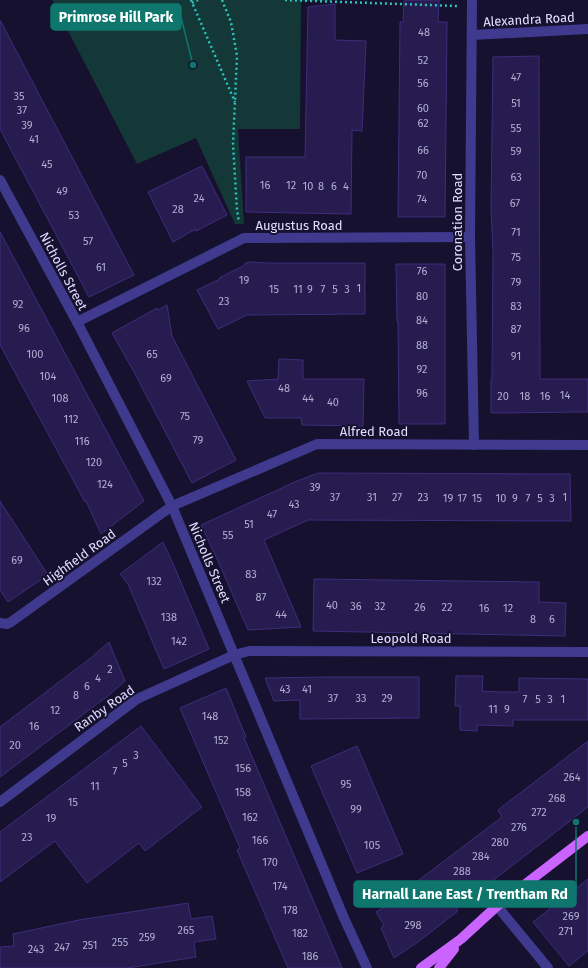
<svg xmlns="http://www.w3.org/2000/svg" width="588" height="968" font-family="'Fira Sans',sans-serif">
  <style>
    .green { fill: #133837 }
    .building { fill: #271c4f; stroke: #3e2d7c }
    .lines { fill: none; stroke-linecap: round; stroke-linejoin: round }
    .path { stroke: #2cc4be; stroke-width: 2.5; stroke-dasharray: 2 3; stroke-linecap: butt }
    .minor { stroke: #3f3a8e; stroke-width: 10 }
    .major { stroke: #c964ff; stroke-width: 10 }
    .labels { text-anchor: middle; stroke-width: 4; stroke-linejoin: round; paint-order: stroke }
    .number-label { font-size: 11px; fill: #b3add3 }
    .street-label { font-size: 13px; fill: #e2ddff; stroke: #16112e }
    .leader { fill: none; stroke: #0f766e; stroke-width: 1.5 }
    .callout-dot { fill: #0f766e; stroke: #16112e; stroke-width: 1.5 }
    .callout { fill: #0f766e; stroke: #0f766e; stroke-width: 1.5 }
    .callout-label { font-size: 14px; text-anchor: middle; font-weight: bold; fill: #fff }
  </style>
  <rect width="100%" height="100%" fill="#16112e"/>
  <!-- green -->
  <path class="green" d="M52,0H330V1H301L300,129H238L244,224H235L196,138L137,164Z"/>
  <!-- building -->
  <g class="building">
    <path d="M404,0H439L438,22H447L445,217H398L400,22H403Z"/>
    <path d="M335,4V40L366,41L362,131L352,130L351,214L246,212V157H305L308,7Z"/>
    <path d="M0,20L134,275L89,297L0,129Z"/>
    <path d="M539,56L540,379H588V412L491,413V379H492L493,250L491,209L493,57Z"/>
    <path d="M202,166L227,215L196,231V229L173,242L148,192Z"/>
    <path d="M0,232L144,501L101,534L86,501L85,502L78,489L0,345Z"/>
    <path d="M250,262L267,263H365V314L247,315L218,329L197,290L220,279L219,278L245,265V263Z"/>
    <path d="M396,264H445V424H399L398,321H397Z"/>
    <path d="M167,305L172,336L236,460L192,483L134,372L112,333L157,308L158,310Z"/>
    <path d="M279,359L303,360V379H364L363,426L302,425L301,418H265L247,381L278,379Z"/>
    <path d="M318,473L570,474L571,521L308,520L264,540L301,627L248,630L218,561L201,525L297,481Z"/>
    <path d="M0,501L48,575L8,602L0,590Z"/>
    <path d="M163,542L174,566L209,649L164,669L128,584L120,574Z"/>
    <path d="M314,579L539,582V602L566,603L565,636L313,631Z"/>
    <path d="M109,642L125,681L109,695L0,777V727L92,657Z"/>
    <path d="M456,676H483L482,691L501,692H519V678L588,679V720H513V726L477,725V731L460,730V706H455Z"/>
    <path d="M326,677H419V718L300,719V700L274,701L265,678Z"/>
    <path d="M226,688L246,737L244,738L253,759L342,968H288L237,850L240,848L180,708Z"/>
    <path d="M141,726L202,807L145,851L139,843L87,883L55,841L0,882V832Z"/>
    <path d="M588,741V807L456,909L458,911L418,942L394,958L381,928L384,925L376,912L391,903L390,902L502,817L498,810Z"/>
    <path d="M357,746L403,854L357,873L311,766Z"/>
    <path d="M588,879V951L569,966L533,922Z"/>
    <path d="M188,903L191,919L212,916L216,939L194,942L196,957L128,968H0V947L14,946L13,934L79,920Z"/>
  </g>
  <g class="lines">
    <!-- path -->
    <g class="path">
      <path d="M191,0L235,102"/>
      <path d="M222,0L231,22L237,56L233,144L237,210L239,222"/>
      <path d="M285,0L457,6"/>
      <path d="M192,3L198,0"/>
    </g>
    <!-- minor -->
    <g class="minor">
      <path d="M472,0L470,237L474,445"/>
      <path d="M472,35L588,29"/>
      <path d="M0,180L77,322L172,506L344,918L367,968"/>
      <path d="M77,322L244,238L470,237"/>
      <path d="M0,623L7,624L11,622L172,506L317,444L588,445"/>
      <path d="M0,802L137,699L234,655L249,651L588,652"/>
      <path d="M497,906L548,968"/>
    </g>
    <!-- major -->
    <g class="major">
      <path d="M421,968L461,939L497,906L588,836"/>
      <path d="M439,968L454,949"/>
    </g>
  </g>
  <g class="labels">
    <!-- number labels -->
    <g class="number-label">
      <text x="424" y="36">48</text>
      <text x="423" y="64">52</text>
      <text x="516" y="81">47</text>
      <text x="423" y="87">56</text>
      <text x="19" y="100">35</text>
      <text x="516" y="107">51</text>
      <text x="423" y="112">60</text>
      <text x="22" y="114">37</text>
      <text x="423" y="127">62</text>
      <text x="27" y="129">39</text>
      <text x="516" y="132">55</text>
      <text x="34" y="143">41</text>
      <text x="423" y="154">66</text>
      <text x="516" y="155">59</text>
      <text x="47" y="168">45</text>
      <text x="422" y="179">70</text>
      <text x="516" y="181">63</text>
      <text x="265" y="189">16</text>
      <text x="291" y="189">12</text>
      <text x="308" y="190">10</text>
      <text x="321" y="190">8</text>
      <text x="334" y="190">6</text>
      <text x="346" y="190">4</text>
      <text x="62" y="195">49</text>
      <text x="199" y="202">24</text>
      <text x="422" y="203">74</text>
      <text x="515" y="207">67</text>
      <text x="178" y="213">28</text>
      <text x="74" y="219">53</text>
      <text x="516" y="236">71</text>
      <text x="88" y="245">57</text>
      <text x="516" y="261">75</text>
      <text x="101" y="271">61</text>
      <text x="422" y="275">76</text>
      <text x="244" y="284">19</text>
      <text x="516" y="286">79</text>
      <text x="359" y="292">1</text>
      <text x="274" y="293">15</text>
      <text x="298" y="293">11</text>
      <text x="310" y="293">9</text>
      <text x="323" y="293">7</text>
      <text x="335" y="293">5</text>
      <text x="347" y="293">3</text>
      <text x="422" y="300">80</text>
      <text x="224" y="305">23</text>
      <text x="18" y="308">92</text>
      <text x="516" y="310">83</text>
      <text x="422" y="324">84</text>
      <text x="24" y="332">96</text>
      <text x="516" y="333">87</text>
      <text x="422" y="349">88</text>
      <text x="35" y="358">100</text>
      <text x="152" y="358">65</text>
      <text x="516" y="360">91</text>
      <text x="422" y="373">92</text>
      <text x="48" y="380">104</text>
      <text x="166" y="382">69</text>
      <text x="284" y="392">48</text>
      <text x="422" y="397">96</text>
      <text x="565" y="399">14</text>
      <text x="503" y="400">20</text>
      <text x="525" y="400">18</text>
      <text x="545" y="400">16</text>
      <text x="60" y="402">108</text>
      <text x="308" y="402">44</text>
      <text x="333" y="406">40</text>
      <text x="185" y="420">75</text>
      <text x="71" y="423">112</text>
      <text x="198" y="444">79</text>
      <text x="82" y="445">116</text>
      <text x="94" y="466">120</text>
      <text x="105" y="488">124</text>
      <text x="315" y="491">39</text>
      <text x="335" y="501">37</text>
      <text x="372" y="501">31</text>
      <text x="397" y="501">27</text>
      <text x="423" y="501">23</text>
      <text x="565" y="501">1</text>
      <text x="448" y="502">19</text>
      <text x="462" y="502">17</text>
      <text x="477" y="502">15</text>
      <text x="501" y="502">10</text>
      <text x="515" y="502">9</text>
      <text x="528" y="502">7</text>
      <text x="540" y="502">5</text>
      <text x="552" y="502">3</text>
      <text x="294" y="508">43</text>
      <text x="272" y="518">47</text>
      <text x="249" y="528">51</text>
      <text x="228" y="539">55</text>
      <text x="17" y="564">69</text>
      <text x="251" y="578">83</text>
      <text x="154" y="585">132</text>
      <text x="261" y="601">87</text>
      <text x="332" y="609">40</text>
      <text x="356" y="610">36</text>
      <text x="380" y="610">32</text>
      <text x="420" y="611">26</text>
      <text x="447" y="611">22</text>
      <text x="484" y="612">16</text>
      <text x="508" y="612">12</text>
      <text x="281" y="618">44</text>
      <text x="169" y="621">138</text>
      <text x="533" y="623">8</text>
      <text x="552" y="623">6</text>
      <text x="179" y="645">142</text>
      <text x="110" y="673">2</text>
      <text x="98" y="682">4</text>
      <text x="87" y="690">6</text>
      <text x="285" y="693">43</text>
      <text x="307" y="693">41</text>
      <text x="76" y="699">8</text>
      <text x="333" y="702">37</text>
      <text x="361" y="702">33</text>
      <text x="387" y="702">29</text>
      <text x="525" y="703">7</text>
      <text x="538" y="703">5</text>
      <text x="550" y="703">3</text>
      <text x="563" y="703">1</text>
      <text x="493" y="713">11</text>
      <text x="507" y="713">9</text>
      <text x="55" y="714">12</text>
      <text x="210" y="720">148</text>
      <text x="34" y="730">16</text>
      <text x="221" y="744">152</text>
      <text x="15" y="749">20</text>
      <text x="136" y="759">3</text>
      <text x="125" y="767">5</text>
      <text x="243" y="772">156</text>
      <text x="115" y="775">7</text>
      <text x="572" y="781">264</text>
      <text x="346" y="788">95</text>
      <text x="95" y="790">11</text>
      <text x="243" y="796">158</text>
      <text x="557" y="802">268</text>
      <text x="73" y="806">15</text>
      <text x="356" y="813">99</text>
      <text x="539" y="816">272</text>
      <text x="250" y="821">162</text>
      <text x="51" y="822">19</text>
      <text x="519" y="831">276</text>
      <text x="27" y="841">23</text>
      <text x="260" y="844">166</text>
      <text x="500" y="846">280</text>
      <text x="372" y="849">105</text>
      <text x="481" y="860">284</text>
      <text x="270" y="866">170</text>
      <text x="462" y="875">288</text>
      <text x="280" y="890">174</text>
      <text x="290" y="914">178</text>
      <text x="571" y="920">269</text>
      <text x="413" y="929">298</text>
      <text x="186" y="934">265</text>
      <text x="566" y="935">271</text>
      <text x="300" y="937">182</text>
      <text x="147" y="941">259</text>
      <text x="120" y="946">255</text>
      <text x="90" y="949">251</text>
      <text x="62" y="951">247</text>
      <text x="36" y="953">243</text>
      <text x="310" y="960">186</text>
    </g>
    <!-- street labels -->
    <g class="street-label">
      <text transform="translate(529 19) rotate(-3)" y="5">Alexandra Road</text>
      <text transform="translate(457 222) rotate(-90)" y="5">Coronation Road</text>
      <text x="299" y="230">Augustus Road</text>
      <text transform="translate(64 271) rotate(62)" y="5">Nicholls Street</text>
      <text x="374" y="436">Alfred Road</text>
      <text transform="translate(79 557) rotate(-36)" y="5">Highfield Road</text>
      <text transform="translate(210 562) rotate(67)" y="5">Nicholls Street</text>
      <text x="411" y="643">Leopold Road</text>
      <text transform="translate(104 708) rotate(-35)" y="5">Ranby Road</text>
    </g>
  </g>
  <!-- callouts -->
  <path class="leader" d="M193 65L181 17M576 822L576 894"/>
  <g class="callout-dot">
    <circle cx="193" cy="65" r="4"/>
    <circle cx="576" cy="822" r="4"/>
  </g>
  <g class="callout">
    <rect x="51" y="4" width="130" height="26" rx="4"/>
    <rect x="354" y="881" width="222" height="26" rx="4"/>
  </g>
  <g class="callout-label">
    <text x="116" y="22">Primrose Hill Park</text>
    <text x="465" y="899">Harnall Lane East / Trentham Rd</text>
  </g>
</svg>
